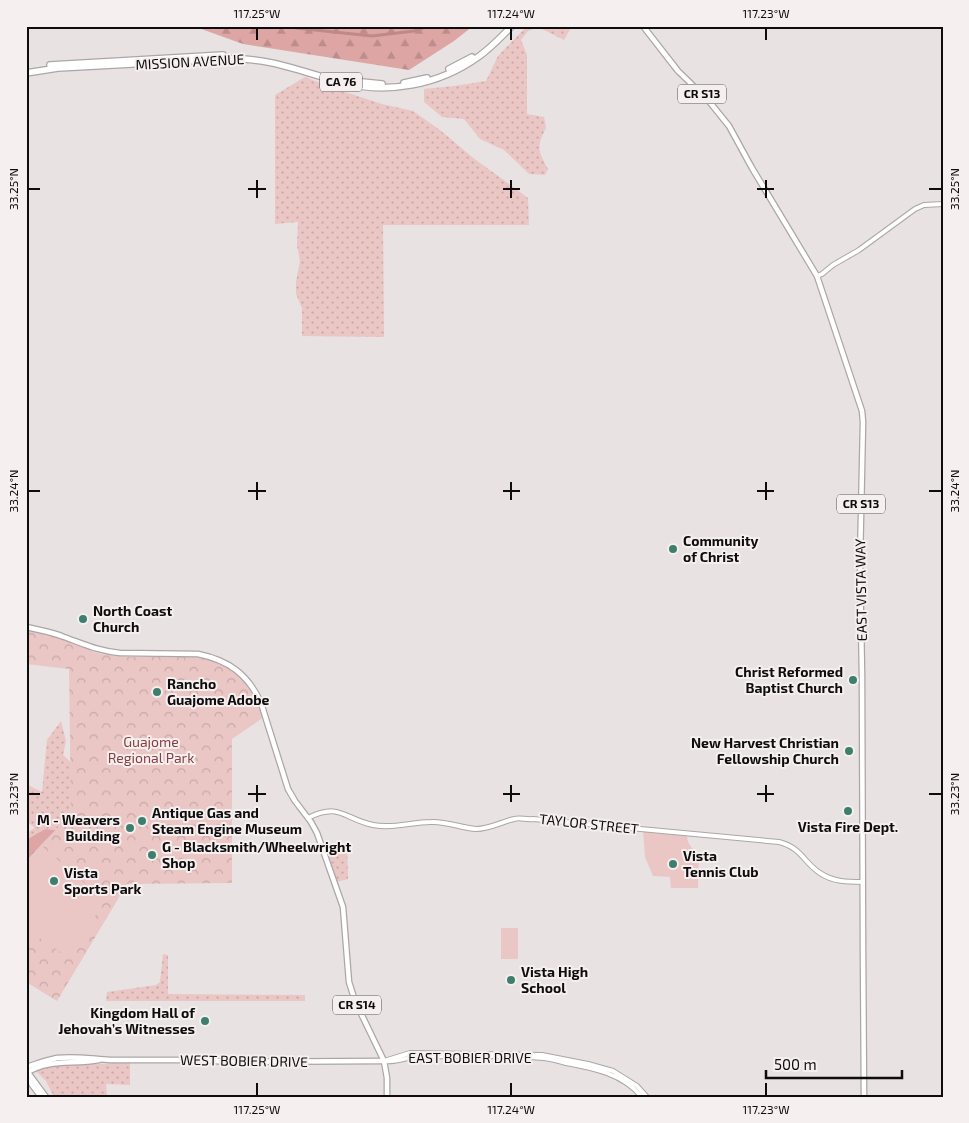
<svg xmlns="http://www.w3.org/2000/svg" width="969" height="1123" font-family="'Exo 2',sans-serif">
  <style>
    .grass { fill: url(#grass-dots) }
    .forest { fill: url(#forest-firs) }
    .park { fill: url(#park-crowns) }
    .pitch { fill: #eac6c5 }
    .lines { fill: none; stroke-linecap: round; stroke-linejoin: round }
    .river { stroke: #c08989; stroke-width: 3 }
    .secondary-casing { stroke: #aca6a6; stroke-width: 6 }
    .primary-casing { stroke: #aca6a6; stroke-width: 7 }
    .highway-casing { stroke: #aca6a6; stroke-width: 8 }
    .secondary { stroke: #fff; stroke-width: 4 }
    .primary { stroke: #fff; stroke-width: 4.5 }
    .highway { stroke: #fff; stroke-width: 5.5 }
    .ticks { fill: none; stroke: #0e0c0c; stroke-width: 2 }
    .poi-dot { fill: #3e7e6d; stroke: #f6efef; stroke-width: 2 }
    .labels { text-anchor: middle; stroke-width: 4; stroke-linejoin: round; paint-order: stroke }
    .shield { fill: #f6efef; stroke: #545050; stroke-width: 1 }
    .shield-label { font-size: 12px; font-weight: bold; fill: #0e0c0c }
    .street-label { font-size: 14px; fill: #0e0c0c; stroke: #f6efef }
    .poi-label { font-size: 14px; font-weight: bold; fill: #0e0c0c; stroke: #f6efef; text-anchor: start }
    .park-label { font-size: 14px; fill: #863f41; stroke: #f6efef }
    .neatline { fill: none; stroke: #0e0c0c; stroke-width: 2 }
    .ticks-label { font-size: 12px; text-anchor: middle; fill: #0e0c0c }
  </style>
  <defs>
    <pattern id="grass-dots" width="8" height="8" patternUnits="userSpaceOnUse" patternTransform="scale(1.25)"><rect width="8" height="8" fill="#eac6c5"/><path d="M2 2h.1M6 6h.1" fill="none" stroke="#c8a9a8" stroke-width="1.8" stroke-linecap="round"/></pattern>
    <pattern id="forest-firs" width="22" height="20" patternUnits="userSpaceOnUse" patternTransform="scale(1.25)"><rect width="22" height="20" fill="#dda5a4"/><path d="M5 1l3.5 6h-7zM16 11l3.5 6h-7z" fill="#bc8d8c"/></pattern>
    <pattern id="park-crowns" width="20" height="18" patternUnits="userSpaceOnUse" patternTransform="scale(1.25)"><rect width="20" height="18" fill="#eac6c5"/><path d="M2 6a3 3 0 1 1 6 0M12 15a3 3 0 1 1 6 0" fill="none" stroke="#c8a9a8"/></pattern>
  </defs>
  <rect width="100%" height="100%" fill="#e8e2e2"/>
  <!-- grass -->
  <g class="grass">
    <path d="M527,26H572L564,40L538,27L528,31L521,40L527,55V114L544,117L546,128C536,147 538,151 548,169L545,175L529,174L504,150L480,139L464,119L442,117L424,102V89L454,86L486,81L498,56Z"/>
    <path d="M305,77L330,87L382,104L413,111L440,130L472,157L528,198L529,225H383L384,337L302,336V308L296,294V282L300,261L297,245L298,222L275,224V95Z"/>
    <path d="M87,706L71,814L56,830L45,829L26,840V833L35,828L26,821V789L28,785L42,792L47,740L61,721L66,741L63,755L75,766Z"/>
    <path d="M347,844L348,879L336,882L326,845Z"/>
    <path d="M163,954L168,955V994L305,995V1001H106L107,992L156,985L160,982Z"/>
    <path d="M130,1062V1085L106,1084L107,1097L64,1096L54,1097L46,1081L35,1070L50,1065L64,1063L99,1064Z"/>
  </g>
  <!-- forest -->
  <g class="forest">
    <path d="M193,26H473L454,41L409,70L243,44Z"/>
    <path d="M45,829L56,830L41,845L26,885V840Z"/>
  </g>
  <!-- park -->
  <path class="park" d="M26,627L79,643L94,652L102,654L127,657H195L207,659L225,665L233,669L254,690L264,717L232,739V883L127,884L57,1001L26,982V861L71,814L69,669L26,664Z"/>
  <!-- pitch -->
  <g class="pitch">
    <path d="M643,830L687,834C687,845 692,848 699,855L698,888H671L670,877L653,876L645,857Z"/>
    <path d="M41,845L105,901L68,957L26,929V861Z"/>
    <rect x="501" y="928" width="17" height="31"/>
  </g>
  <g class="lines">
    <!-- river -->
    <path class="river" d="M293,26L296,28L372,36L414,31L428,26"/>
    <defs>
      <g id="secondary">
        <path d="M817,276L822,274L833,265L859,250L915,209L924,205L943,204"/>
        <path d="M308,818C340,802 344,819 373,825C394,829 411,822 431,822C446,821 461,828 476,829C490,829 501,822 514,819C520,817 526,820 533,819L779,842C802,848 803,862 820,873C833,882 848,882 863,882"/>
        <path d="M384,1061L410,1053L542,1055L588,1064L613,1071L637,1086L647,1097"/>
        <path d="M384,1061C393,1063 406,1058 416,1056C458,1057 502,1054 544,1058C551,1059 559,1061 566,1063C594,1068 623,1074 642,1097"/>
      </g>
      <g id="primary">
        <path d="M643,26L678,71L708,100L729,126L752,168L817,276L862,411L863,422L860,562L862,676L863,948L864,1097"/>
        <path d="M26,627C39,630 52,632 64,637C84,644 98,651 120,653L198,654C228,660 248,674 261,703L288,789L295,801L311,822L317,833L343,907L349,982L355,1001L384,1061L387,1078V1097"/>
        <path d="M26,1067C36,1064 47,1060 57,1058C75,1056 93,1059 110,1060H206L226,1062L384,1061"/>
        <path d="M27,1071L46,1097"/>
        <path d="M26,1073C50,1058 73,1065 99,1060"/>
        <path d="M26,1077L41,1097"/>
      </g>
      <g id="highway">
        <path d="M50,65L223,55"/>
        <path d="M449,69L472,57"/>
        <path d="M26,73L58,68L225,59C269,57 299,71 340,82C387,95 439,85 478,57C491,48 501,37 512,26"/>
        <path d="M352,81L382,84"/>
        <path d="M404,83L427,78"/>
      </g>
    </defs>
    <!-- secondary casing -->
    <use href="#secondary" class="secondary-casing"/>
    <!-- primary casing -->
    <use href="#primary" class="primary-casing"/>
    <!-- highway casing -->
    <use href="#highway" class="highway-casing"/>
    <!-- secondary -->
    <use href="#secondary" class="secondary"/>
    <!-- primary -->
    <use href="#primary" class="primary"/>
    <!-- highway -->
    <use href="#highway" class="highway"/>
  </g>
  <!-- ticks -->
  <path class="ticks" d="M257,28V40M511,28V40M766,28V40M257,180V198M511,180V198M766,180V198M28,189H40M248,189H266M503,189H520M757,189H774M929,189H942M257,482V500M511,482V500M766,482V500M28,491H40M248,491H266M503,491H520M757,491H774M929,491H942M257,785V802M511,785V802M766,785V802M28,794H40M248,794H266M503,794H520M757,794H774M929,794H942M257,1083V1096M511,1083V1096M766,1083V1096"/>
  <!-- markers -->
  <g class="poi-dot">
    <circle cx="673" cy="549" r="5"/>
    <circle cx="83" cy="619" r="5"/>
    <circle cx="853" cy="680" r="5"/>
    <circle cx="157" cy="692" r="5"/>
    <circle cx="849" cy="751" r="5"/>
    <circle cx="848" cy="811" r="5"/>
    <circle cx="142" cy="821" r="5"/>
    <circle cx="130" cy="828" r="5"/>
    <circle cx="152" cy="855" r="5"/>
    <circle cx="673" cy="864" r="5"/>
    <circle cx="54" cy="881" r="5"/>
    <circle cx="511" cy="980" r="5"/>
    <circle cx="205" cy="1021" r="5"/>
  </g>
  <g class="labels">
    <!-- shield labels -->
    <g class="shield">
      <rect x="320" y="72.5" width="42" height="19" rx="4"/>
      <rect x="678" y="84.5" width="48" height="19" rx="4"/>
      <rect x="837" y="494.5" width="48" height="19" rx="4"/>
      <rect x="333" y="995.5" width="48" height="19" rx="4"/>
    </g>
    <g class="shield-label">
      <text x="341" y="86">CA 76</text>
      <text x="702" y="98">CR S13</text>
      <text x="861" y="508">CR S13</text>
      <text x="357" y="1009">CR S14</text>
    </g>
    <!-- street labels -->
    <g class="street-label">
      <text transform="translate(190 62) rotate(-3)" y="5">MISSION AVENUE</text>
      <text transform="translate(861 590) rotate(-91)" y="5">EAST VISTA WAY</text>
      <text transform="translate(589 824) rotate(6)" y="5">TAYLOR STREET</text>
      <text x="470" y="1063">EAST BOBIER DRIVE</text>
      <text transform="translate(244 1061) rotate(1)" y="5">WEST BOBIER DRIVE</text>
    </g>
    <!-- poi labels -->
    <g class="poi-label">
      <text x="683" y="546">Community<tspan x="683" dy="16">of Christ</tspan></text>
      <text x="93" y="616">North Coast<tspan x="93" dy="16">Church</tspan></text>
      <text x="843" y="677" text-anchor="end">Christ Reformed<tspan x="843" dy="16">Baptist Church</tspan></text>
      <text x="167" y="689">Rancho<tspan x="167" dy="16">Guajome Adobe</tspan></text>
      <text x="839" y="748" text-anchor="end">New Harvest Christian<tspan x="839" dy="16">Fellowship Church</tspan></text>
      <text x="152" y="818">Antique Gas and<tspan x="152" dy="16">Steam Engine Museum</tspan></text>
      <text x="120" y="825" text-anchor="end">M - Weavers<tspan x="120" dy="16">Building</tspan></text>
      <text x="848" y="832" text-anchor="middle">Vista Fire Dept.</text>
      <text x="162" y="852">G - Blacksmith/Wheelwright<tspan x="162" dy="16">Shop</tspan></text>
      <text x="683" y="861">Vista<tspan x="683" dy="16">Tennis Club</tspan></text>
      <text x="64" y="878">Vista<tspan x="64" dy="16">Sports Park</tspan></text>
      <text x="521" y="977">Vista High<tspan x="521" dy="16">School</tspan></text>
      <text x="195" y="1018" text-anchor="end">Kingdom Hall of<tspan x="195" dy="16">Jehovah’s Witnesses</tspan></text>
    </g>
    <!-- park labels -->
    <g class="park-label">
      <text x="151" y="747">Guajome<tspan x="151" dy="16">Regional Park</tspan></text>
    </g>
  </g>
  <!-- border -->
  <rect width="969" height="1123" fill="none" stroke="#f6efef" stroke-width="55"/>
  <!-- scale -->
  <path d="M766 1070v8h136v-8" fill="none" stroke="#0e0c0c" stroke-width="2.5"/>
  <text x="774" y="1070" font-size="15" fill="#0e0c0c" stroke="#f6efef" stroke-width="4" paint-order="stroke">500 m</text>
  <rect x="28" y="28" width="914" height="1068" class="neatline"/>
  <g class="ticks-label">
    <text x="257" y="18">117.25°W</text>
    <text x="511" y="18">117.24°W</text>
    <text x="766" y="18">117.23°W</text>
    <text transform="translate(14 189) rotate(-90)" y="4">33.25°N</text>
    <text transform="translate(955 189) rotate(-90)" y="4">33.25°N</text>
    <text transform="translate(14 491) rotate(-90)" y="4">33.24°N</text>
    <text transform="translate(955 491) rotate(-90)" y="4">33.24°N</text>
    <text transform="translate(14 794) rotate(-90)" y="4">33.23°N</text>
    <text transform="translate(955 794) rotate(-90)" y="4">33.23°N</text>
    <text x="257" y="1114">117.25°W</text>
    <text x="511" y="1114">117.24°W</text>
    <text x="766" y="1114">117.23°W</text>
  </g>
</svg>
